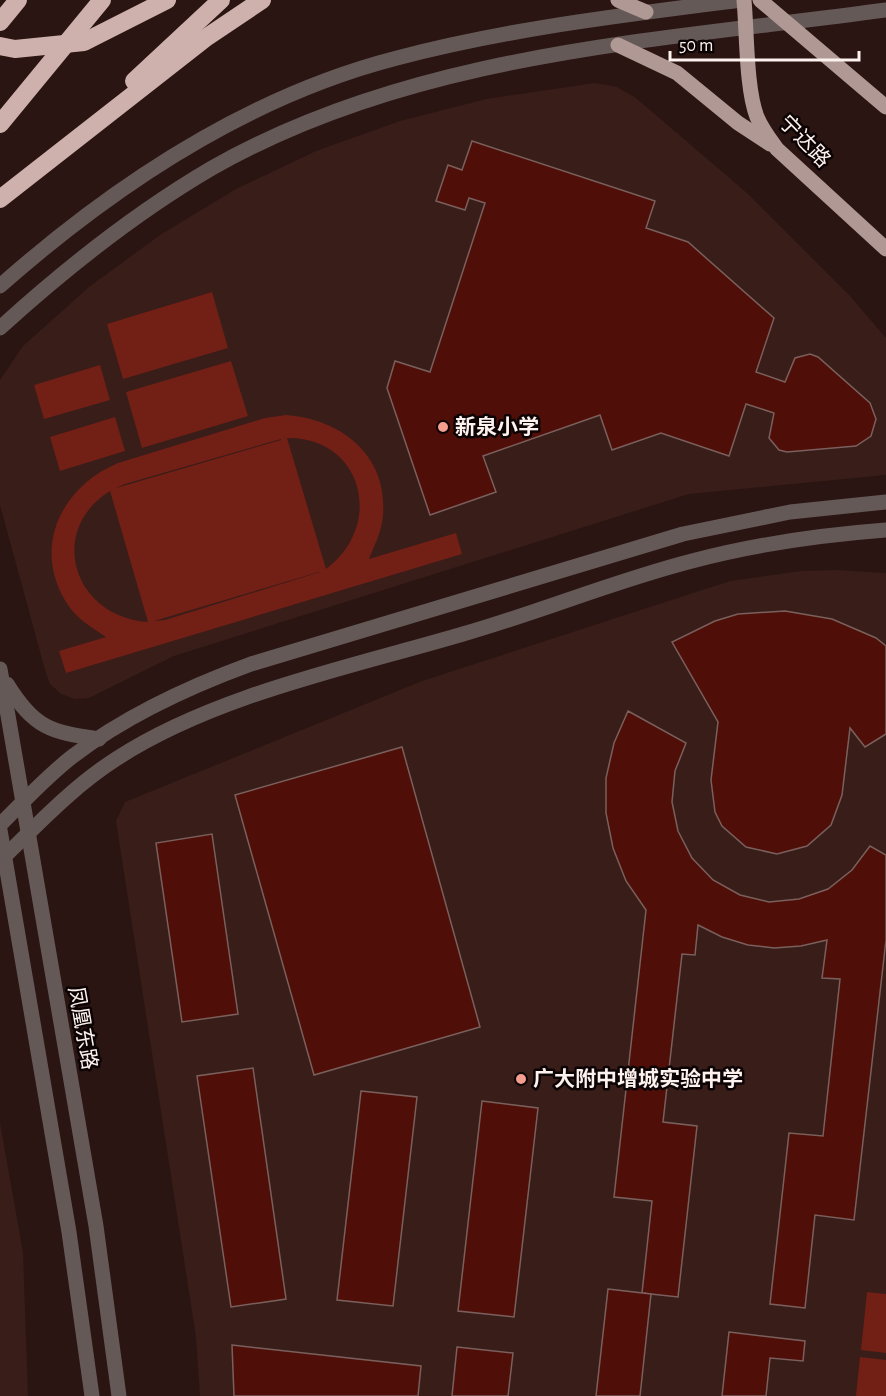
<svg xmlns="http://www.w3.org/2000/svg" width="886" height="1396" font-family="'Alegreya Sans','Noto Sans SC',sans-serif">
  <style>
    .built { fill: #381d19 }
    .green { fill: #721f16; fill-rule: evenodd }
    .building { fill: #500e08; stroke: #7a605c; stroke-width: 1.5 }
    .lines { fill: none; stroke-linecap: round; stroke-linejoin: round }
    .minor { stroke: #655957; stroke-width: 15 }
    .major { stroke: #b09894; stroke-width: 15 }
    .highway { stroke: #ceb1ac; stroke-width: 18 }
    .poi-dot { fill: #f59d8f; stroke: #0c0404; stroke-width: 2 }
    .labels { text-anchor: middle; stroke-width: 5; stroke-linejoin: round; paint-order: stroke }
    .street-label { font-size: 21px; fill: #fef2ef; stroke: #0c0404 }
    .poi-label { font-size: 21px; font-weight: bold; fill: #fef2ef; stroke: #0c0404; text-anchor: start }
  </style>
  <rect width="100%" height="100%" fill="#2a1512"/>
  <!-- built -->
  <g class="built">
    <path d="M595,83L617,87L636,98L747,193L850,296L886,338V475L689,494L174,656L89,698L75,699L61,694L50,684L45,670L0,505V380L23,346L89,287L160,235L236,189L316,151L400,121L486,99Z"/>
    <path d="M837,570L886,573V1396H200L196,1337L116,821L125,802L422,681L730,581L801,571Z"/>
    <path d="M0,1123L23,1252L28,1396H0Z"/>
  </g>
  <!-- green -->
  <g class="green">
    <path d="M212,292L228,348L123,379L107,324Z"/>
    <path d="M231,361L248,416L142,448L126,392Z"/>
    <path d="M100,365L110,400L44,419L34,385Z"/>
    <path d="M286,415C341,419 388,455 383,515C382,531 375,544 369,559L456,533L462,554L66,673L59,651L106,637C93,628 80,621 70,608C30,551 59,488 118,463L265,418ZM287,438C363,437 385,525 326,569ZM281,439V440L116,488L125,484ZM110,491L148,622C74,617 46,531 110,491ZM320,572L165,620L154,621L319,572Z"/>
    <path d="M115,417L125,451L60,471L50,437Z"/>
    <path d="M867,1292L886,1294V1353L861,1350Z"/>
    <path d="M860,1357L886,1360V1396H856Z"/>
  </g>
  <!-- building -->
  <g class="building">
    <path d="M472,141L655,201L646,228L688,242L774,318L756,372L785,382L795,358L810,354L818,357L870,403L876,419L871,436L856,446L787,452L779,450L769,438L774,413L746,404L729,456L661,433L612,450L600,415L483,456L496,492L430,515L387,388L395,361L430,372L485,203L469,198L465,210L436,201L448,165L462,170Z"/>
    <path d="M785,611L832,619L876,638L886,646V734L865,747L850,728L842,795L831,825L807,846L777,854L746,847L722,826L715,812L711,780L718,722L672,642L715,621L738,614Z"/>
    <path d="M628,711L686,743L675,771L672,802L678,831L692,858L713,880L740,895L769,902L799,899L828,889L852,870L870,846L886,855V940L854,1220L815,1215L805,1308L770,1304L789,1133L823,1136L840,979L822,978L827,940L801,946L774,948L748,945L722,937L698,925L695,955L682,954L663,1122L697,1126L678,1297L642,1293L652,1201L614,1197L646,910L626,881L613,848L606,813V778L614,743Z"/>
    <path d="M402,747L480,1027L314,1075L235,795Z"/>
    <path d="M212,834L238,1014L182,1022L156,843Z"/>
    <path d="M253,1068L286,1299L231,1307L197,1076Z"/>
    <path d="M361,1091L417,1097L393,1306L337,1300Z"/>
    <path d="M482,1101L538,1108L514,1317L458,1311Z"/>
    <path d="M608,1289L651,1294L640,1396H596Z"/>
    <path d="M729,1332L805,1341L803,1361L770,1358L766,1396H722Z"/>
    <path d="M232,1345L421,1366L418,1396H234Z"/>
    <path d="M457,1347L513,1353L508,1396H452Z"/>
  </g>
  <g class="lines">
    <!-- minor -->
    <g class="minor">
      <path d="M0,286C113,186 249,96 397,58C510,28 626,15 741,0"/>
      <path d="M0,328C66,268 135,213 212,168C416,52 659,41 886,10"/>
      <path d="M0,669L96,1226L119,1396"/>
      <path d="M7,684C34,728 50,732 99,739"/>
      <path d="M0,825C23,802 47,776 73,756C127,715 188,687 251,664L683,534L790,512L886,502"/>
      <path d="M0,830L69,1232L92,1396"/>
      <path d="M4,857C40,822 74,786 116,759C214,695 351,667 463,634C540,612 614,581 692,561C756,544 820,535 886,530"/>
    </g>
    <!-- major -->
    <g class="major">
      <path d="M618,0L646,12"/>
      <path d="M744,0C747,32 746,89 757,117C762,129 769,138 777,149L886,249"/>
      <path d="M760,0L886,107"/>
      <path d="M618,45L677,73L738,123L770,144"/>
    </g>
    <!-- highway -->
    <g class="highway">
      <path d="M0,22L18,0"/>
      <path d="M0,46L15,49L84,42L167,0"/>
      <path d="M134,81L221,0"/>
      <path d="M0,124L102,0"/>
      <path d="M0,199L207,37L262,0"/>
    </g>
  </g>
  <!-- markers -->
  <g class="poi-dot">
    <circle cx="443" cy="427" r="6"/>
    <circle cx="521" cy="1079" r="6"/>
  </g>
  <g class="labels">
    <!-- street labels -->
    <g class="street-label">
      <text transform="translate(805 141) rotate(46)" y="7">宁达路</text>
      <text transform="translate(83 1028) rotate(80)" y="7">凤凰东路</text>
    </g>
    <!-- poi labels -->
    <g class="poi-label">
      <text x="455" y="434">新泉小学</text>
      <text x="533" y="1086">广大附中增城实验中学</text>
    </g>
  </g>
  <!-- scale -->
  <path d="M670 51v9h189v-9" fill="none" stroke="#fef2ef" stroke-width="3"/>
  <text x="679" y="51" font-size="18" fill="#fef2ef" stroke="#0c0404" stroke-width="4.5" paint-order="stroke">50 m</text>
</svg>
